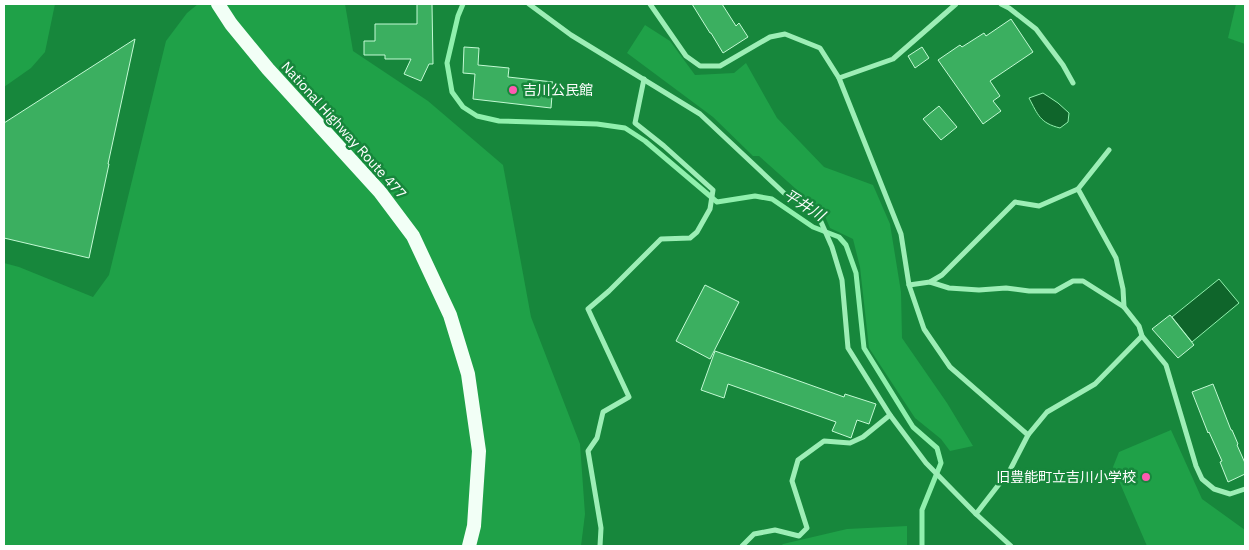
<svg xmlns="http://www.w3.org/2000/svg" width="1249" height="550" font-family="'IBM Plex Sans','Noto Sans JP',sans-serif">
  <style>
    .green { fill: #1fa148 }
    .water { fill: #0f652b; stroke: #90f0ad }
    .lines { fill: none; stroke-linecap: round; stroke-linejoin: round }
    .stream { stroke: #90f0ad; stroke-width: 5 }
    .building { fill: #3baf60; stroke: #c3fad4 }
    .minor { stroke: #9deeb6; stroke-width: 5 }
    .trunk { stroke: #f2fff6; stroke-width: 14 }
    .poi-dot { fill: #ff5ab1; stroke: #17873c; stroke-width: 2 }
    .labels { text-anchor: middle; stroke-width: 5; stroke-linejoin: round; paint-order: stroke }
    .poi-label { font-size: 14px; fill: #fff; stroke: #17873c; text-anchor: start }
    .street-label { font-size: 14px; fill: #fff; stroke: #17873c }
    .water-label { font-size: 15px; font-style: italic; fill: #fbfefc; stroke: #17873c }
  </style>
  <rect width="100%" height="100%" fill="#17873c"/>
  <!-- green -->
  <g class="green">
    <path d="M4,4H55L45,52L31,68L4,87Z"/>
    <path d="M198,4H345L353,51L428,101L503,165L531,317L580,444L585,514L581,546H4V263L19,267L93,297L109,275L166,41L187,13Z"/>
    <path d="M1236,4H1245V44L1228,38Z"/>
    <path d="M645,25L670,41L695,75L734,73L746,63L777,118L824,167L873,185L890,224L901,292L902,338L947,403L973,446L950,451L941,439L915,418L869,348L860,267L853,239L830,228L824,214L759,156H753L713,117L627,53Z"/>
    <path d="M1171,430L1202,499L1245,530V546H1147L1113,467L1119,452Z"/>
    <path d="M907,526V546H781L783,544L847,529Z"/>
  </g>
  <!-- water -->
  <g class="water">
    <path d="M1043,93L1058,103L1069,113L1068,122L1060,128C1040,123 1038,115 1029,98Z"/>
    <path d="M1219,279L1239,303L1192,342L1172,317Z"/>
  </g>
  <g class="lines">
    <!-- stream -->
    <path class="stream" d="M463,4L458,16L447,63L452,92L463,107L477,116L499,121L597,124L625,128L645,141L717,202L755,196L772,199L813,227L839,237L846,245L856,273L864,348L913,427L937,448L941,463L922,510V546"/>
  </g>
  <!-- building -->
  <g class="building">
    <path d="M417,4H432L433,64H429L421,81L404,74L411,59H385V55H364V41H375V24H417Z"/>
    <path d="M692,4H722L736,26L739,23L748,37L723,53L711,33H710Z"/>
    <path d="M1011,19L1033,52L990,81L1000,96L993,101L1001,111L983,124L938,60L960,45L962,47L984,33L986,36Z"/>
    <path d="M135,39L108,164H109L89,258L4,238V123Z"/>
    <path d="M464,47L479,48L478,65L509,68L508,77L553,82L551,108L473,99L475,74L463,73Z"/>
    <path d="M922,47L929,58L915,68L908,56Z"/>
    <path d="M939,106L957,127L941,140L923,119Z"/>
    <path d="M705,285L739,302L710,359L676,341Z"/>
    <path d="M1170,315L1194,345L1178,358L1152,329Z"/>
    <path d="M715,351L844,397L845,394L876,404L869,424L857,420L851,438L832,431L836,422L728,384L724,398L701,390Z"/>
    <path d="M1213,384L1231,430H1232L1238,444L1237,445L1245,463V474L1228,482L1220,462L1222,461L1209,432L1208,433L1192,392Z"/>
  </g>
  <g class="lines">
    <!-- minor -->
    <g class="minor">
      <path d="M529,4L571,35L700,114L784,193L818,215L832,247L842,280L848,348L890,415L926,463L976,514L1011,546"/>
      <path d="M650,4L686,56L700,66H720L770,37L785,34L820,48L839,78L901,234L909,285L924,329L950,367L1028,435"/>
      <path d="M1001,4L1009,8L1036,29L1063,65L1073,83"/>
      <path d="M839,78L893,59L956,4"/>
      <path d="M1109,150L1078,189L1116,258L1123,289L1124,307"/>
      <path d="M930,282L949,288L979,290L1006,288L1029,291H1055L1073,281H1083L1124,307L1139,326L1142,336L1166,365L1196,466L1202,479L1214,489L1230,494L1245,489"/>
      <path d="M909,285L930,282L942,275L1015,202L1039,206L1078,189"/>
      <path d="M976,514L1010,470L1028,435L1047,412L1095,384L1142,336"/>
      <path d="M600,546L601,528L588,451L597,438L603,412L629,397L588,309L609,291L661,239L690,238L697,232L710,209L713,190L664,146L635,123L644,79"/>
      <path d="M742,546L754,534L775,530L799,536L807,528L792,481L798,460L824,441L850,443L863,437L890,415"/>
    </g>
    <!-- trunk -->
    <path class="trunk" d="M218,4L231,24L268,69L380,192L413,236L450,315L468,374L479,451L474,526L469,546"/>
  </g>
  <!-- markers -->
  <g class="poi-dot">
    <circle cx="513" cy="90" r="5"/>
    <circle cx="1146" cy="477" r="5"/>
  </g>
  <g class="labels">
    <!-- poi labels -->
    <g class="poi-label">
      <text x="523" y="95">吉川公民館</text>
      <text x="1136" y="482" text-anchor="end">旧豊能町立吉川小学校</text>
    </g>
    <!-- street labels -->
    <g class="street-label">
      <text transform="translate(344 130) rotate(48)" y="5">National Highway Route 477</text>
    </g>
    <!-- water labels -->
    <g class="water-label">
      <text transform="translate(804 205) rotate(32)" y="5">平井川</text>
    </g>
  </g>
  <!-- border -->
  <rect width="1249" height="550" fill="none" stroke="#ffffff" stroke-width="10"/>
</svg>
